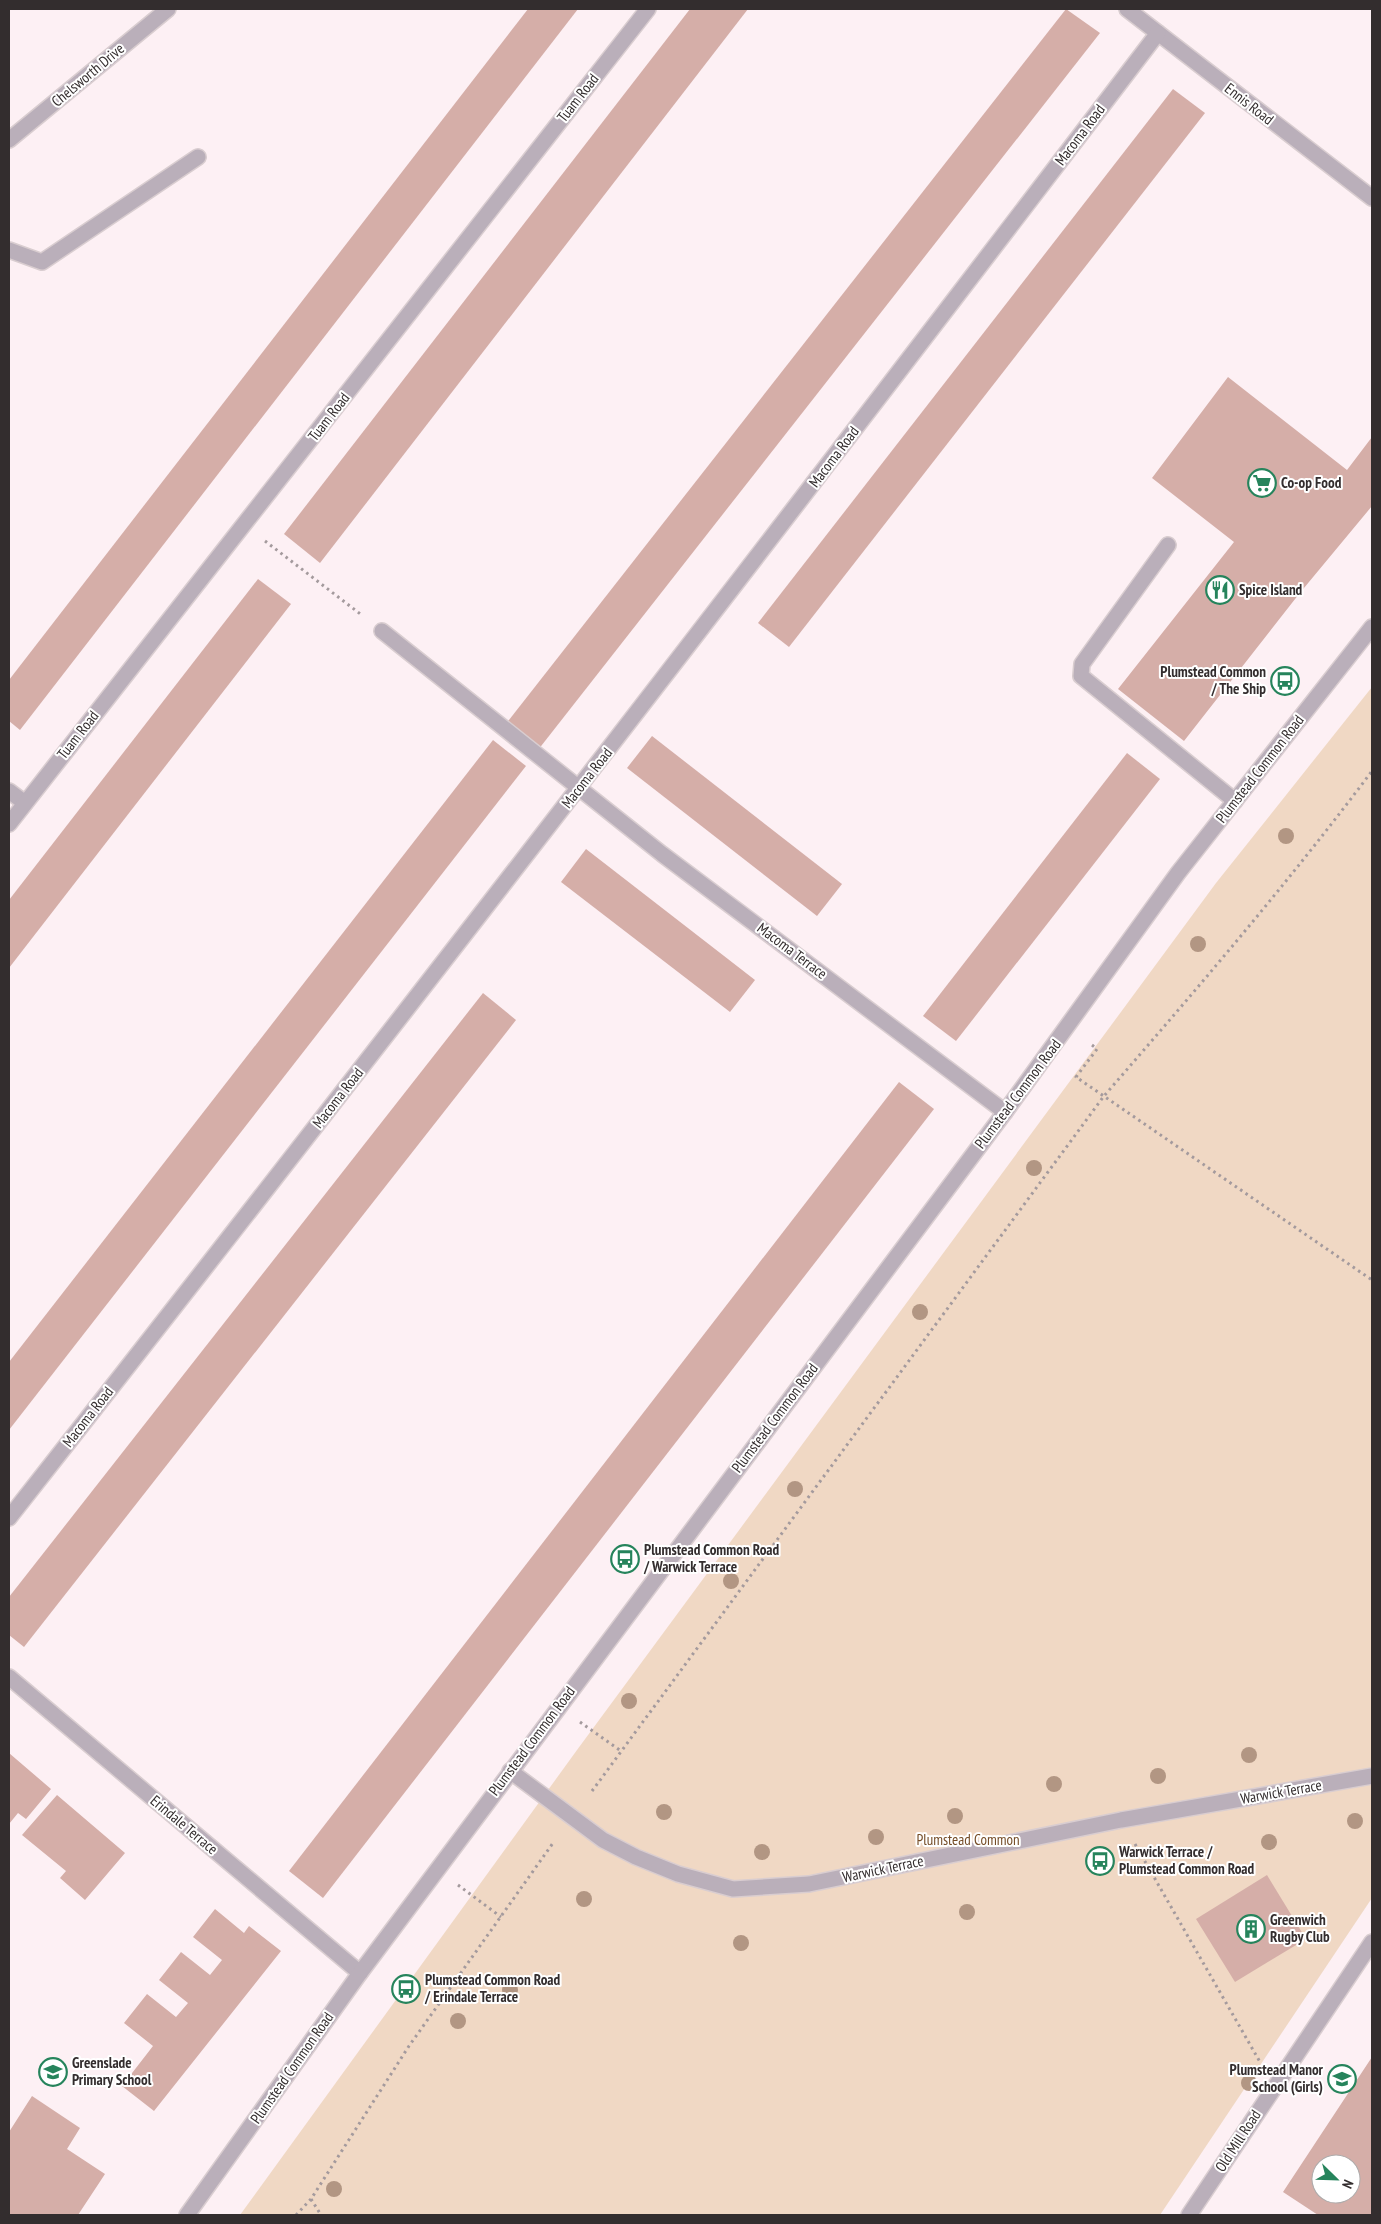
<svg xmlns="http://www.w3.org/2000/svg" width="1381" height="2224" font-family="'PT Sans Narrow',sans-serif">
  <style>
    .green { fill: #f0d8c4 }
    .building { fill: #d5aea8; fill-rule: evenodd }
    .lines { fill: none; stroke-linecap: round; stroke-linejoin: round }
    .service-casing { stroke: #d9cdd0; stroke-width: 18 }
    .minor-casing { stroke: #d9cdd0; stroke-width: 18 }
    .tertiary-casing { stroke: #d9cdd0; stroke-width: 18 }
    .path { stroke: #a49a9d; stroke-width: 3; stroke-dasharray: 2.5 4; stroke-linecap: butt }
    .service { stroke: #baafba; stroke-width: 15 }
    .minor { stroke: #baafba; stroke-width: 15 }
    .tertiary { stroke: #baafba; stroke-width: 15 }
    .tree { fill: #b29683 }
    .labels { text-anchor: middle; stroke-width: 4; stroke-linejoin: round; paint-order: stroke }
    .street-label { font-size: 15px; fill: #332d2e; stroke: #fff }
    .poi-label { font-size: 15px; font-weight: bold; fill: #332d2e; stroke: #fff; text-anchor: start }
    .park-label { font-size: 15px; fill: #744c26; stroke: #fff }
  </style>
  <rect width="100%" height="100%" fill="#fdf0f4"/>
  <!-- green -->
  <path class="green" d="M1372,687V1898L1160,2215H240L577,1750L1216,883Z"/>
  <!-- building -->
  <g class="building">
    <path d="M528,9H578L20,730L9,721V680Z"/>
    <path d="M690,9H748L320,563L284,534Z"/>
    <path d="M1066,9L1100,33L538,750L505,725Z"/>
    <path d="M1173,89L1205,113L789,647L758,623Z"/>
    <path d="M1228,377L1347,470L1372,437V506L1299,594L1184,741L1118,689L1234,542L1152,478Z"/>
    <path d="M258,579L291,604L9,968V900Z"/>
    <path d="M652,736L842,884L817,916L627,768Z"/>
    <path d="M493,740L526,766L9,1430V1362Z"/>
    <path d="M1127,753L1160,779L956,1041L923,1016Z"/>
    <path d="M586,849L755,980L730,1012L561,882Z"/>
    <path d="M483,993L516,1020L24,1647L9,1635V1597Z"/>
    <path d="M899,1082L934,1109L323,1898L289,1871Z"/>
    <path d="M9,1753L51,1789L26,1819L18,1813L9,1824Z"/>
    <path d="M57,1795L125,1853L85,1900L60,1878L66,1871L22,1835Z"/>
    <path d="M1267,1875L1306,1939L1235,1982L1196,1919Z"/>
    <path d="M215,1909L244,1933L249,1926L281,1951L154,2111L122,2086L153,2046L124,2023L147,1994L176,2017L188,2003L159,1980L181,1952L210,1975L222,1960L193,1937Z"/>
    <path d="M1372,2057V2215H1318L1283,2192ZM1321,2164H1351V2194H1321Z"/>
    <path d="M32,2096L80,2128L67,2149L105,2174L78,2215H9V2132Z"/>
  </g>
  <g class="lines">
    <defs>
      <g id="service">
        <path d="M9,250L42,262L198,157"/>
        <path d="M1168,545L1082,664L1081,676L1235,801"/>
        <path d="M382,631L579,788"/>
      </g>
      <g id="minor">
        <path d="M1127,9L1372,198"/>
        <path d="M9,140L168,9"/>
        <path d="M579,788L662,854L1005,1112"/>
        <path d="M9,791L25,803"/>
        <path d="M9,824L648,9"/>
        <path d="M9,1518C396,1026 778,531 1158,33"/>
        <path d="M9,1677L360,1973"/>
        <path d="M1189,2215L1372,1942"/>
      </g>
      <g id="tertiary">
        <path d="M510,1771L603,1840L636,1857L678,1874L733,1889L809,1884L1121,1820L1372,1776"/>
        <path d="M187,2215L360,1973L1005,1112L1178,873L1372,627"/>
      </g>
    </defs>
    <!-- service casing -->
    <use href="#service" class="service-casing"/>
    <!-- minor casing -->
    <use href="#minor" class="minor-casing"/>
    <!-- tertiary casing -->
    <use href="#tertiary" class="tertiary-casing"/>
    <!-- path -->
    <g class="path">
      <path d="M265,541L363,616"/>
      <path d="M1092,1045L1097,1049L1076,1077L1372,1280"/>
      <path d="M580,1722L621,1751"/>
      <path d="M592,1791L1104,1096C1196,990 1288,883 1372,771"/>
      <path d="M1135,1844L1260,2062"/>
      <path d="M458,1885L501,1917"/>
      <path d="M311,2199L321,2215"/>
      <path d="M296,2215L311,2199L409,2046L553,1843"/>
    </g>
    <!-- service -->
    <use href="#service" class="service"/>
    <!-- minor -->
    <use href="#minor" class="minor"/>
    <!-- tertiary -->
    <use href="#tertiary" class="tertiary"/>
  </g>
  <!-- trees -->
  <g class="tree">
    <circle cx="1286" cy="836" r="8"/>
    <circle cx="1198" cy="944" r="8"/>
    <circle cx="1034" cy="1168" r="8"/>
    <circle cx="920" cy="1312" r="8"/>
    <circle cx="795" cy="1489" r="8"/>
    <circle cx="731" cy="1581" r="8"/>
    <circle cx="629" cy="1701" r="8"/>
    <circle cx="1249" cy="1755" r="8"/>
    <circle cx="1158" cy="1776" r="8"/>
    <circle cx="1054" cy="1784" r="8"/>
    <circle cx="664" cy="1812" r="8"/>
    <circle cx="955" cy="1816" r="8"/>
    <circle cx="1355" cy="1821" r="8"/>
    <circle cx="876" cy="1837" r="8"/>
    <circle cx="1269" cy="1842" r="8"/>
    <circle cx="762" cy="1852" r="8"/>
    <circle cx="584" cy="1899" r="8"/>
    <circle cx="967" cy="1912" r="8"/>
    <circle cx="741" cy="1943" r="8"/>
    <circle cx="510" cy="1990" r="8"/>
    <circle cx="458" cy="2021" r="8"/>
    <circle cx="1249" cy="2083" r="8"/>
    <circle cx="334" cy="2189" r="8"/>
  </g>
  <!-- icons -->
  <defs>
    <symbol id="supermarket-ring" viewBox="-11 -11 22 22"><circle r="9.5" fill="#fff" stroke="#26845c" stroke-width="1.5"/><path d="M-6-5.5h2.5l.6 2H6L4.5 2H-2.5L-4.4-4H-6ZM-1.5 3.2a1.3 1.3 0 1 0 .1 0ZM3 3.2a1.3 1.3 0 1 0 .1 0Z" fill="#26845c"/></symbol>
    <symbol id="restaurant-ring" viewBox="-11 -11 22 22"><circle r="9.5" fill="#fff" stroke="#26845c" stroke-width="1.5"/><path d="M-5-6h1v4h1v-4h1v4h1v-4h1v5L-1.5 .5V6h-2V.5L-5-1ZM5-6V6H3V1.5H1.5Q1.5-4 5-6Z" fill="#26845c"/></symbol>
    <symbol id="bus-ring" viewBox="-11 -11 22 22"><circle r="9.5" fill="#fff" stroke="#26845c" stroke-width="1.5"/><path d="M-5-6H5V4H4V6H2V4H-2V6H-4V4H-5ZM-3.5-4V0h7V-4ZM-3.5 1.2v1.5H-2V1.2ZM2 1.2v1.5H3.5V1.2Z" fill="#26845c"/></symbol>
    <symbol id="building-ring" viewBox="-11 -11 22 22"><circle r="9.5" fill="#fff" stroke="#26845c" stroke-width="1.5"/><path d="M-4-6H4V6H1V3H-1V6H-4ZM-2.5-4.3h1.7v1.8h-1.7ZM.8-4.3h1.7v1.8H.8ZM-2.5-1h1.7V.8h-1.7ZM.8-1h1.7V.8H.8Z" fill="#26845c"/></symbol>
    <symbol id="school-ring" viewBox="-11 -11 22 22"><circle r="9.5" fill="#fff" stroke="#26845c" stroke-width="1.5"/><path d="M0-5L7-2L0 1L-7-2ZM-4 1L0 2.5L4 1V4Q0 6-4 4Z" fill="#26845c"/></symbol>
  </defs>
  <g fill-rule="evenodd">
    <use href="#supermarket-ring" x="1246" y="467" width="32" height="32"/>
    <use href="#restaurant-ring" x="1204" y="574" width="32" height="32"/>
    <use href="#bus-ring" x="1269" y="665" width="32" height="32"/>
    <use href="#bus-ring" x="609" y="1543" width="32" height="32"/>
    <use href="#bus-ring" x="1084" y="1845" width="32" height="32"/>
    <use href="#building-ring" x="1235" y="1913" width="32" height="32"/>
    <use href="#bus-ring" x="390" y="1973" width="32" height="32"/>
    <use href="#school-ring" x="37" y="2056" width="32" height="32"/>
    <use href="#school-ring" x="1326" y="2063" width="32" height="32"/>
  </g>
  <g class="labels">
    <!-- street labels -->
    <g class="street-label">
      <text transform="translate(88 75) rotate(-40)" y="5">Chelsworth Drive</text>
      <text transform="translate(578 98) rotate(-52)" y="5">Tuam Road</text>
      <text transform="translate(1249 104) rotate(38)" y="5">Ennis Road</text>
      <text transform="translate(1080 135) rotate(-53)" y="5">Macoma Road</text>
      <text transform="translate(329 417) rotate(-52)" y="5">Tuam Road</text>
      <text transform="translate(834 457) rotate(-53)" y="5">Macoma Road</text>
      <text transform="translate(78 735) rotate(-52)" y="5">Tuam Road</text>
      <text transform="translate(1260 769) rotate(-52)" y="5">Plumstead Common Road</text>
      <text transform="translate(587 778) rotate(-52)" y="5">Macoma Road</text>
      <text transform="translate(792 951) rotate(37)" y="5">Macoma Terrace</text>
      <text transform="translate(1018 1094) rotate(-53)" y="5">Plumstead Common Road</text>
      <text transform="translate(338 1098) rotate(-52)" y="5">Macoma Road</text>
      <text transform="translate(88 1417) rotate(-52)" y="5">Macoma Road</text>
      <text transform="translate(775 1418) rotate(-53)" y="5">Plumstead Common Road</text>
      <text transform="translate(532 1741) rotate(-53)" y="5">Plumstead Common Road</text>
      <text transform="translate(1281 1792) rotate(-10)" y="5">Warwick Terrace</text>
      <text transform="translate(184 1825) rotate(40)" y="5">Erindale Terrace</text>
      <text transform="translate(883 1869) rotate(-12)" y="5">Warwick Terrace</text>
      <text transform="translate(292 2068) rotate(-55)" y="5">Plumstead Common Road</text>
      <text transform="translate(1238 2141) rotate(-57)" y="5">Old Mill Road</text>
    </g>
    <!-- poi labels -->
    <g class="poi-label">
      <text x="1281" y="488">Co-op Food</text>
      <text x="1239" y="595">Spice Island</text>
      <text x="1266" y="677" text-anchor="end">Plumstead Common<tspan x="1266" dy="17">/ The Ship</tspan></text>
      <text x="644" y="1555">Plumstead Common Road<tspan x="644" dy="17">/ Warwick Terrace</tspan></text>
      <text x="1119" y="1857">Warwick Terrace /<tspan x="1119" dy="17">Plumstead Common Road</tspan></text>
      <text x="1270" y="1925">Greenwich<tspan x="1270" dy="17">Rugby Club</tspan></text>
      <text x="425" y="1985">Plumstead Common Road<tspan x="425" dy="17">/ Erindale Terrace</tspan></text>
      <text x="72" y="2068">Greenslade<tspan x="72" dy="17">Primary School</tspan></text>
      <text x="1323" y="2075" text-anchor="end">Plumstead Manor<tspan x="1323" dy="17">School (Girls)</tspan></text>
    </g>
    <!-- park labels -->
    <g class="park-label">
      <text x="968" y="1845">Plumstead Common</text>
    </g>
  </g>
  <!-- border -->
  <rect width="1381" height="2224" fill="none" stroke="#332d2e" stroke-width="20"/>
  <!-- north arrow -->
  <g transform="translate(1336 2179) rotate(113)"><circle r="24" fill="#ffffff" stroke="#adabab"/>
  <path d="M0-4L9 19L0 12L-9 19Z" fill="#26845c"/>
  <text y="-8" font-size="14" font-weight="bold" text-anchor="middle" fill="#332d2e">N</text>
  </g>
</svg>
